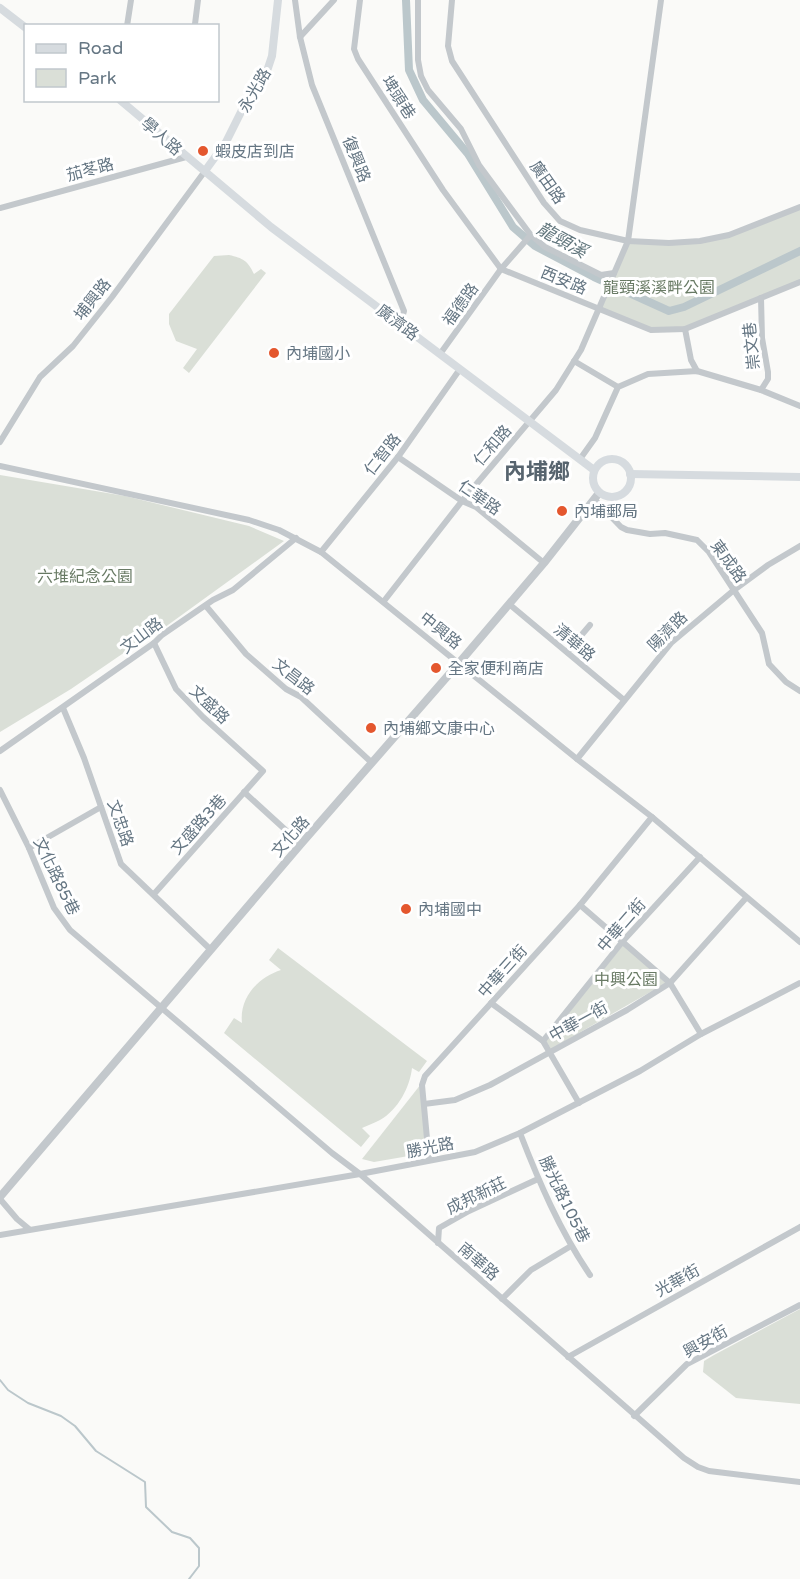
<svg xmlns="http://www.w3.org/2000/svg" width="800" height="1579" font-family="'Varela Round','Noto Sans TC',sans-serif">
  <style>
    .green { fill: #dadfd7 }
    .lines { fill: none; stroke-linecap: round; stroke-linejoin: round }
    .stream { stroke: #bbc7cb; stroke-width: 2 }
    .canal { stroke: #bbc7cb; stroke-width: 8 }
    .minor { stroke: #c3c8cc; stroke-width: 6 }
    .tertiary { stroke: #c3c8cc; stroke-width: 8 }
    .secondary { stroke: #d6dbdf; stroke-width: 8 }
    .poi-dot { fill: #e4572e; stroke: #fff; stroke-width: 2 }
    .labels { text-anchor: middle; stroke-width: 6; stroke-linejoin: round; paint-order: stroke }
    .street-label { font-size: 16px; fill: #657683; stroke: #fff }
    .poi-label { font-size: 16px; fill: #657683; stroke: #fff; text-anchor: start }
    .park-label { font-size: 16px; fill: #687a64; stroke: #fff }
    .water-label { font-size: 18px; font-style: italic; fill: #60757c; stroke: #fff }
    .district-label { font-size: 22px; font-weight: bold; fill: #57646e; stroke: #fff }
  </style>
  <rect width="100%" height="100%" fill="#fafaf8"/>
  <!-- green -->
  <g class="green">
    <path d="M800,207V282L685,329L651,330L599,308L628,241L669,243L729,235Z"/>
    <path d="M229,255C243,258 248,261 254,274L261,269L266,273L189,373L183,368L197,349L176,341L169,324V314L214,256Z"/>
    <path d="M0,475L125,496L249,526L284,541L161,630L147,637L71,689L0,732Z"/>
    <path d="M623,945L666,983L551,1049L546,1041Z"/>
    <path d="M278,948L427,1061L419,1072L412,1068C410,1087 398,1110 380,1120C375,1123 368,1125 362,1128L370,1136L361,1147L224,1033L234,1018L242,1023C239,997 259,977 281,970L269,960Z"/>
    <path d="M421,1084L426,1153L374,1162L362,1159Z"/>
    <path d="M800,1309V1404L736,1398L703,1372L704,1361L714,1355Z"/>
  </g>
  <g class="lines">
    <!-- stream -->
    <path class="stream" d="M0,1380L8,1390L28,1403L61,1416L75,1426L96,1451L145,1482L146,1507L172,1532L190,1538L199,1548V1566L189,1579"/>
    <!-- canal -->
    <path class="canal" d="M406,0L409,70L423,100L468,154L513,227L535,246L594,277L669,311L684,307L800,251"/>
    <!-- minor -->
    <g class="minor">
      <path d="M295,0L300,37L312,85L404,311L400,324"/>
      <path d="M360,0L354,49L358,59L443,190L501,269L651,330L685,329L800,282"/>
      <path d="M418,0V60L421,76L428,90L461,129L479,165L530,234L545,247L601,275L614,273"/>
      <path d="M452,0L448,46L452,61L544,203L560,221L580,230L628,241L669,243L700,241L729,235L800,207"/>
      <path d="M195,24L198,0"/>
      <path d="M127,26L131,0"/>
      <path d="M300,37L334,0"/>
      <path d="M0,208L186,157"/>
      <path d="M685,329L691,360L697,371"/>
      <path d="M440,354L501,269L529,237"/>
      <path d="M574,361L618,387"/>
      <path d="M761,390L768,379V372L762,338L761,298"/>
      <path d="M0,442L40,377L73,346L112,297L205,171"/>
      <path d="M398,457L462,501L476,507L544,563"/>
      <path d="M580,459L595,438L618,387L648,374L697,371L761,390L800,406"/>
      <path d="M0,466L249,520L279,530L321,552L577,759L652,817L800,942"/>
      <path d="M595,500L621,527L627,530L650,534L665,533L697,540L709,552L762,633L769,664L786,682L800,691"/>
      <path d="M321,552L398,457L460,369"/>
      <path d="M384,601L462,501L556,390L581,350L628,241L661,0"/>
      <path d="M509,604L624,700"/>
      <path d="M206,606L246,654L286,689L301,697L371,762"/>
      <path d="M567,652L590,625"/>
      <path d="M63,708L84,758L121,864L211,950"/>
      <path d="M0,751L154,643L162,635L213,600L233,590L296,538"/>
      <path d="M577,759L671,643L734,590L768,565L800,546"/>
      <path d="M0,790L29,848L54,908L70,930L332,1153L360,1174L684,1458L698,1467L709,1471L800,1482"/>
      <path d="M244,792L301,844"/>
      <path d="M29,848L101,807"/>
      <path d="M154,894L263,771L203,717L176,689L154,643"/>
      <path d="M580,905L670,983L701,1034"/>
      <path d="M491,1003L543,1041L579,1103"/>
      <path d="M543,1041L623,941L700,857"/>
      <path d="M424,1104L455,1100L490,1085L627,1010L670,983L746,898"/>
      <path d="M520,1133C539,1182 560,1231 590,1275"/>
      <path d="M429,1160L422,1085L425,1076L580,905L652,817"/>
      <path d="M0,1199L17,1219L29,1229"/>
      <path d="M0,1235L360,1174L475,1152L520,1133L640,1071L701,1034L800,983"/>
      <path d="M438,1243L439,1228L469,1211L538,1179"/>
      <path d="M502,1299L531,1270L571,1246"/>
      <path d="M568,1357L800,1227"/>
      <path d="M634,1416L687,1364L800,1305"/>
    </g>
    <!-- tertiary -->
    <path class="tertiary" d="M0,1197L301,844L459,663L544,563L599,493"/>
    <!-- secondary -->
    <g class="secondary">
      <path d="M0,8L26,28"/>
      <path d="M120,100L271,227L594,470"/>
      <path d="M205,171L226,142L248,98L267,71L272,56L278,0"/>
      <circle cx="612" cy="478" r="19"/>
      <path d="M630,474L800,477"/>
    </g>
  </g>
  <!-- markers -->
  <g class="poi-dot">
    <circle cx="203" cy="151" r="6"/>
    <circle cx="274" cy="353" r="6"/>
    <circle cx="562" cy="511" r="6"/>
    <circle cx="436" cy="668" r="6"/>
    <circle cx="371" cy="728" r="6"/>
    <circle cx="406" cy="909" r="6"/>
  </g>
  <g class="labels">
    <!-- street labels -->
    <g class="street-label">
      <text transform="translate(254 90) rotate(-60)" y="6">永光路</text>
      <text transform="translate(399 97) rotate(57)" y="6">埤頭巷</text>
      <text transform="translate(162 136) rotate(41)" y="6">學人路</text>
      <text transform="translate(357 159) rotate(68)" y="6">復興路</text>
      <text transform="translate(90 169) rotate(-15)" y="6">茄苳路</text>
      <text transform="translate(548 182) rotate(55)" y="6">廣田路</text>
      <text transform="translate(564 280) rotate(22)" y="6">西安路</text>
      <text transform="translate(92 299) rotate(-52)" y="6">埔興路</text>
      <text transform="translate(460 304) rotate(-54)" y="6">福德路</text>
      <text transform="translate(398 322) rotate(37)" y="6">廣濟路</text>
      <text transform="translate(751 346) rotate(-96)" y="6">崇文巷</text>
      <text transform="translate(492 445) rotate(-49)" y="6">仁和路</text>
      <text transform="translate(382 454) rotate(-52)" y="6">仁智路</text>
      <text transform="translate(480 497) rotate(35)" y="6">仁華路</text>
      <text transform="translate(729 561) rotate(54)" y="6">東成路</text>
      <text transform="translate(441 630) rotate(39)" y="6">中興路</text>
      <text transform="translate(667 631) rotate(-45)" y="6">陽濟路</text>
      <text transform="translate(141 635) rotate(-37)" y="6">文山路</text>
      <text transform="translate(575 642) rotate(40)" y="6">清華路</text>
      <text transform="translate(294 676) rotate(38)" y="6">文昌路</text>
      <text transform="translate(210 704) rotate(44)" y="6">文盛路</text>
      <text transform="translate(121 823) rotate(71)" y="6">文忠路</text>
      <text transform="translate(198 824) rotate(-48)" y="6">文盛路3巷</text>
      <text transform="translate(290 836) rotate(-49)" y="6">文化路</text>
      <text transform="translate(57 876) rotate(64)" y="6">文化路85巷</text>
      <text transform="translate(621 925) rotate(-49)" y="6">中華二街</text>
      <text transform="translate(502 971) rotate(-48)" y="6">中華三街</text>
      <text transform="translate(578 1021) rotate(-29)" y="6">中華一街</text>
      <text transform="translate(430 1147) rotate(-11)" y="6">勝光路</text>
      <text transform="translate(476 1195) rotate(-26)" y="6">成邦新莊</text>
      <text transform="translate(565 1199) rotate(64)" y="6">勝光路105巷</text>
      <text transform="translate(479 1261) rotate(41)" y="6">南華路</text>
      <text transform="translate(677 1280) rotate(-29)" y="6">光華街</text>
      <text transform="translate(705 1341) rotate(-29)" y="6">興安街</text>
    </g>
    <!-- poi labels -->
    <g class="poi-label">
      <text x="215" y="157">蝦皮店到店</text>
      <text x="286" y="359">內埔國小</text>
      <text x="574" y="517">內埔郵局</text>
      <text x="448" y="674">全家便利商店</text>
      <text x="383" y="734">內埔鄉文康中心</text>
      <text x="418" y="915">內埔國中</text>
    </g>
    <!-- park labels -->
    <g class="park-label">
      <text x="659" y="293">龍頸溪溪畔公園</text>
      <text x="85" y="582">六堆紀念公園</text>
      <text x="626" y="985">中興公園</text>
    </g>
    <!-- water labels -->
    <g class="water-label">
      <text transform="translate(562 240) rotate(29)" y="6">龍頸溪</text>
    </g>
    <!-- district labels -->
    <g class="district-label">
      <text x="537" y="479">內埔鄉</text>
    </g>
  </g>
  <!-- legend -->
  <rect x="24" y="24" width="195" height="78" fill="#ffffff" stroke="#c1c8cd" stroke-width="1.5"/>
  <rect x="36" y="44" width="30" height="9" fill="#d6dbdf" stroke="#c1c8cd" stroke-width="1.5"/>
  <text x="78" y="54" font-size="18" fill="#657683">Road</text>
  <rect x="36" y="69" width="30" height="18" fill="#dadfd7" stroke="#c1c8cd" stroke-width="1.5"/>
  <text x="78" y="84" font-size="18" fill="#657683">Park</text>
</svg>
